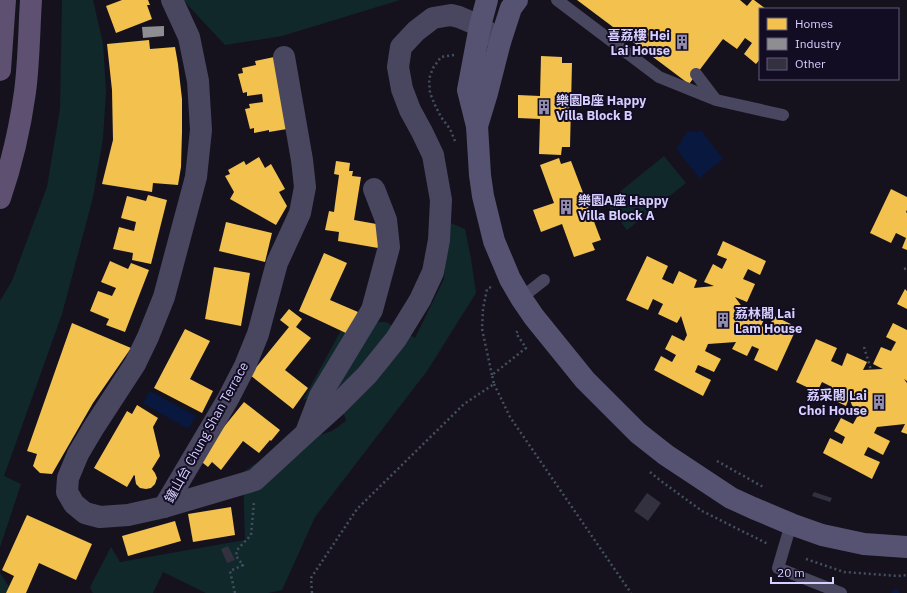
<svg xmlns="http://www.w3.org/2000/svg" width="907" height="593" font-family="'IBM Plex Sans','Noto Sans TC',sans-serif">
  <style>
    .green { fill: #11282b }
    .water { fill: #08183f }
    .homes { fill: #f2c14e }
    .industry { fill: #8d8d92 }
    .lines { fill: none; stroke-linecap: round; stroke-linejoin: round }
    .stream { stroke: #08183f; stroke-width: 6 }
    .building { fill: #333040 }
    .path { stroke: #44505f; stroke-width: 2.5; stroke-dasharray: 2 3; stroke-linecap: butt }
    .service { stroke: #49465f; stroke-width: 12 }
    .minor { stroke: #49465f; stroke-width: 22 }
    .secondary { stroke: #565372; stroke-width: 22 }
    .primary { stroke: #5e5070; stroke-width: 22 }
    .labels { text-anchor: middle; stroke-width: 4; stroke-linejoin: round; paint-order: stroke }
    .poi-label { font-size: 13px; font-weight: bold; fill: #d7cfff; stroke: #120d23; text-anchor: start }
    .street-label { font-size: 13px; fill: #d7cfff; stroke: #120d23 }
  </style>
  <rect width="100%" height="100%" fill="#15121e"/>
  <!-- green -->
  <g class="green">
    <path d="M62,0H93L103,44L106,91L103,138L93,197L62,314L4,476L21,484L0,547V301L12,281L47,187L60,109Z"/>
    <path d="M183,0H400L282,36L225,45Z"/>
    <path d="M664,156L686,183L627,230L606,203Z"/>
    <path d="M448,222L465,229L471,259L476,293L427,371L315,517L282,590L268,593H206L163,572L153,593H93L90,587L111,547L120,562L245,540L243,472L275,450L332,431L346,421L337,390L303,400L345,323L386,322L415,338L444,279Z"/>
    <path d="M0,573L13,593H0Z"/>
  </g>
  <!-- water -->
  <g class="water">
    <path d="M701,130L723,159L699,178L676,148L682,142V138L688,131L697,132Z"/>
    <path d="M150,391L196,416L188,429L143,403Z"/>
  </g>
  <!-- homes -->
  <g class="homes">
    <path d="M122,0H148L150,5H147L152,19L116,33L106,6Z"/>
    <path d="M577,0H740L747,6L752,0H754L766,9H760V59L756,64L744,54L752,43L745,38L737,49L723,39L689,84Z"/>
    <path d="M149,40L150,49L175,47L178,64L182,99V132L181,167L178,185L153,183L152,192L102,184L113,140L112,90L107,44Z"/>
    <path d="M279,56L293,128L269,132V130L254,133V128L250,129L245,109L250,108L249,104L263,102L262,94L247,96V92L243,93L238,74L243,73L242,68L256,65L255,61Z"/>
    <path d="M541,56L562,57V63H572L570,147H562L561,155L539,154L540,119L518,118V95L540,96Z"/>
    <path d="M259,157L265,168L271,164L285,189L279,192L287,206L276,225L230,199L234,192L225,176L230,174L228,170L244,161L246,165Z"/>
    <path d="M559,158L561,164L571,161L601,240L592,243L595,250L574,257L562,224L541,232L533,210L554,203L540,165Z"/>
    <path d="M336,161L350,163L349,171H353L352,176L361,177L354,220L382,225L378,248L338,241L339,232L325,230L329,211L334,212L335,204L339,175L334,174Z"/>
    <path d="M891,189L907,197V210L906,212L907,213V250L902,248L906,238L896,233L891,243L870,233Z"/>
    <path d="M148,195L167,200L151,264L132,260L133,253L113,249L119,227L134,231L136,222L121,218L127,196L146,201Z"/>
    <path d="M226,222L272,233L265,262L219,251Z"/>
    <path d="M723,241L766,261L760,275L748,269L743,279L755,284L747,302L735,297L748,315L752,306L767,313L761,326L768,329L774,316L797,327L777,371L754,360L759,349L752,346L747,356L732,349L736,342L708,344L705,351L721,359L714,372L698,365L695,372L711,380L703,396L654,370L661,356L672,362L676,355L665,349L672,335L684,341L687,335L681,316L677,323L658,314L663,304L653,299L648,310L626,300L647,256L668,266L662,279L673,284L679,271L697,280L694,288L714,286L704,282L713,264L722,269L727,259L717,255Z"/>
    <path d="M324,253L347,263L330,300L358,312L348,334L299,311Z"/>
    <path d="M110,261L128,269L131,263L149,270L125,332L106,325L109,319L90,311L98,291L112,296L116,288L101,282Z"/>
    <path d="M214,267L250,273L241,326L205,319Z"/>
    <path d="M905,289L907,291V309L897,304Z"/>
    <path d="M289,309L302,319L296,327L311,338L285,370L308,388L293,409L250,375L289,327L280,320Z"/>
    <path d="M72,323L131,348L93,403L52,474L40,473L33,466L37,454L27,451Z"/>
    <path d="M893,323L907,330V381L904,379L907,383V434L901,432L905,424L877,427L874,433L890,441L883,455L868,447L864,455L880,462L872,479L823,453L830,438L842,444L845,437L834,431L841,418L853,424L857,417L849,398L846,406L827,397L832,387L822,382L817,392L796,382L816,339L837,348L831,361L842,366L847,353L867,362L863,370L883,369L873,364L881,347L891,351L896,342L886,337Z"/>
    <path d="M185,329L210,341L190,379L213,391L202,413L154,388Z"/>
    <path d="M244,402L280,430L271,441L270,440L259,453L243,441L221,470L212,462L208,467L198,459Z"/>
    <path d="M137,405L158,418L153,427L160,456L152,469L155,473L157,478L155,484L151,488L146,489L140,488L136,484L135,478V476L134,475L127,487L94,468L127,411L132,414Z"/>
    <path d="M231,507L235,535L193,542L188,514Z"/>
    <path d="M27,515L92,544L76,580L39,563L26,593H6L14,576L2,570Z"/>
    <path d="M175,521L181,541L128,556L122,536Z"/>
  </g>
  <!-- industry -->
  <path class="industry" d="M164,26V36L143,38L142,27Z"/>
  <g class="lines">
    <!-- stream -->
    <path class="stream" d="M895,592L896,593"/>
  </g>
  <!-- building -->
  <g class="building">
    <path d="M814,492L832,498L830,502L812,496Z"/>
    <path d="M647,493L661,503L648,521L634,511Z"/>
    <path d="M228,546L235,560L227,563L221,549Z"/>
  </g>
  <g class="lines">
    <!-- path -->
    <g class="path">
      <path d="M454,55L441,57L433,68L429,79L430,93L435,105L441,117L450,129L455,141"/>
      <path d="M904,269L907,268"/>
      <path d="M491,287L487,289L483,309L482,329L492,375"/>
      <path d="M864,347L871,370"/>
      <path d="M494,384L510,417L631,593"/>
      <path d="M717,461L765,488"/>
      <path d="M650,472L661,481L702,511L768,544"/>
      <path d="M806,559L844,572L898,576L907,575"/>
      <path d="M235,593L230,571L243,565L236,556L237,550L251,535L254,502"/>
      <path d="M312,593L311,578L357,509L464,404L494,384L492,375L526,348L516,333L518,331"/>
    </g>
    <!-- service -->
    <g class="service">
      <path d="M557,0L659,77L716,100L783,115"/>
      <path d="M696,74L715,99"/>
      <path d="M521,298L544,280"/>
      <path d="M791,524L778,568L841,593"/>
    </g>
    <!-- minor -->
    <g class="minor">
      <path d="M172,0L189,37L198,81L201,130L196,177L164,297L148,337L135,364L94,427L78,454L68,478L67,492L74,504L85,513L100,517L128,515L164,507L255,480L306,433L337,405L367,375L396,339L420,300L433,272L439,240L441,200L433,155L422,132L410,110L402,89L398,67L401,47L416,31L433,18L451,15L459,17L480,26L500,42"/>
      <path d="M307,430L320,396L372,310L389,247L386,220L374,189"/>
      <path d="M164,507L228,399L245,366L258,334L277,263L300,213L305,187L302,160L284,57"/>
    </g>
    <!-- secondary -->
    <g class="secondary">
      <path d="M487,0L480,26L468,90L477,126L480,175L483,196L494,241L510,279L521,298L534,317L585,380L638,433L666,455L731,498L753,508L791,524L822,535L864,544L907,547"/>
      <path d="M477,126L487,93L500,42L511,8L517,0"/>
    </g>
    <!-- primary -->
    <g class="primary">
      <path d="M0,70L5,0"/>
      <path d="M0,198C12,163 20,128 25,92C29,62 29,31 31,0"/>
    </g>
  </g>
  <!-- icons -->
  <defs>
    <symbol id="building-bare" viewBox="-9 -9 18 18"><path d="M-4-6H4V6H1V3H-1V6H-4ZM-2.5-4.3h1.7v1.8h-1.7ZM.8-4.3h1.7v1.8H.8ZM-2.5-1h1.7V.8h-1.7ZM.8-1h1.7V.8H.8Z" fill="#938db0" stroke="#120d23" stroke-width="2.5" paint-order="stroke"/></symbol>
  </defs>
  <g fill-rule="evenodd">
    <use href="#building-bare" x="671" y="31" width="22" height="22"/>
    <use href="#building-bare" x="533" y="96" width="22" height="22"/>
    <use href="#building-bare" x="555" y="196" width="22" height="22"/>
    <use href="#building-bare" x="712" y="309" width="22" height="22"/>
    <use href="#building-bare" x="868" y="391" width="22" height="22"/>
  </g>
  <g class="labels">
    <!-- poi labels -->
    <g class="poi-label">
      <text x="670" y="40" text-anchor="end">喜荔樓 Hei<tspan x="670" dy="15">Lai House</tspan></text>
      <text x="556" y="105">樂園B座 Happy<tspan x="556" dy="15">Villa Block B</tspan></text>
      <text x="578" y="205">樂園A座 Happy<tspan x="578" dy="15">Villa Block A</tspan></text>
      <text x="735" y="318">荔林閣 Lai<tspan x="735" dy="15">Lam House</tspan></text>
      <text x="867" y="400" text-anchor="end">荔采閣 Lai<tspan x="867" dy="15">Choi House</tspan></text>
    </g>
    <!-- street labels -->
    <g class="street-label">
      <text transform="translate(206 432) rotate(-61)" y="5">鐘山台 Chung Shan Terrace</text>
    </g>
  </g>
  <!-- legend -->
  <rect x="759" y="8" width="140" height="72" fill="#120d23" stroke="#615b7b"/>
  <rect x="767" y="18" width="20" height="12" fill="#f2c14e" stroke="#615b7b"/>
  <text x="795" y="28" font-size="12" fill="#d7cfff">Homes</text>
  <rect x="767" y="38" width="20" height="12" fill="#8d8d92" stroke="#615b7b"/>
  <text x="795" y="48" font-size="12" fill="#d7cfff">Industry</text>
  <rect x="767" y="58" width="20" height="12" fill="#333040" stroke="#615b7b"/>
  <text x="795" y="68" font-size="12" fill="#d7cfff">Other</text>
  <!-- scale -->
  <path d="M771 577v6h62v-6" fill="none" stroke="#d7cfff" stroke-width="2"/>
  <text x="777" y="577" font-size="12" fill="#d7cfff" stroke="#120d23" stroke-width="3" paint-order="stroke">20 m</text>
</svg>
